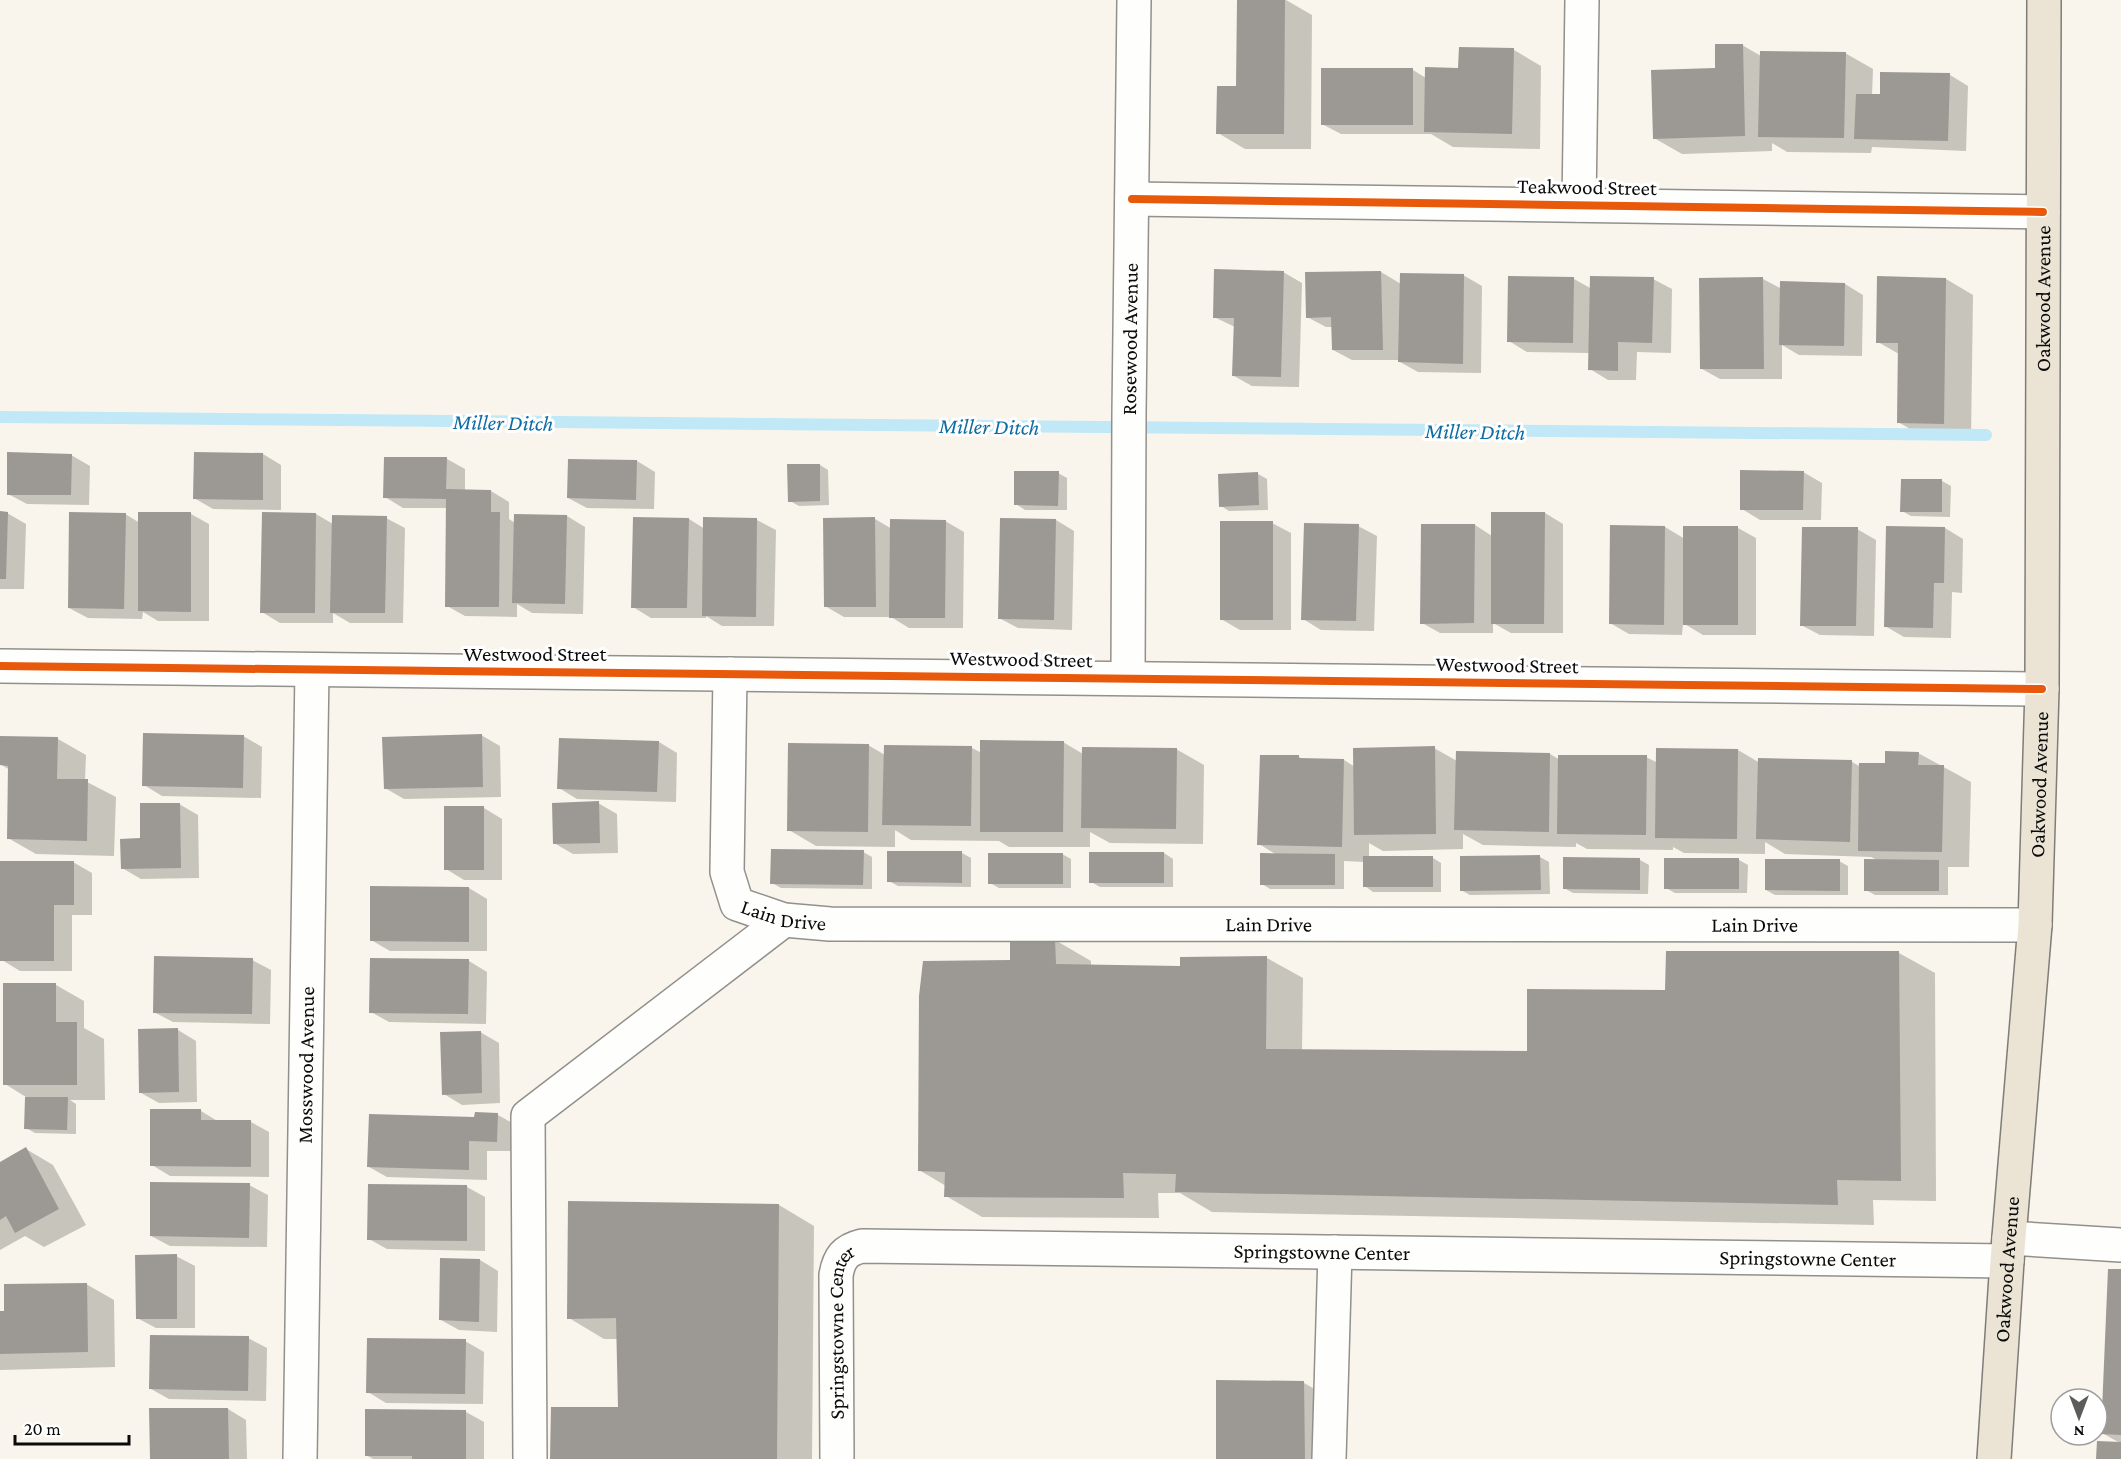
<svg xmlns="http://www.w3.org/2000/svg" width="2121" height="1459" font-family="'Crimson Pro',serif">
  <style>
    .shadow { fill: #0003 }
    .lines { fill: none; stroke-linecap: round; stroke-linejoin: round }
    .stream { stroke: #c0e8f6; stroke-width: 12 }
    .building { fill: #9c9893 }
    .minor-casing { stroke: #92908c; stroke-width: 36 }
    .major-casing { stroke: #7f7d79; stroke-width: 36 }
    .minor { stroke: #fefefc; stroke-width: 33 }
    .major { stroke: #ebe4d5; stroke-width: 33 }
    .cycleway-casing { stroke: #fff; stroke-width: 11 }
    .cycleway { stroke: #e8590c; stroke-width: 8 }
    .labels { text-anchor: middle; stroke-width: 6; stroke-linejoin: round; paint-order: stroke }
    .street-label { font-size: 21px; fill: #0a0a0a; stroke: #fff }
    .water-label { font-size: 22px; font-style: italic; fill: #0d6da2; stroke: #fff }
  </style>
  <rect width="100%" height="100%" fill="#f9f5ec"/>
  <!-- shadow -->
  <g class="shadow">
    <path d="M1238,0H1286L1312,15L1311,149H1245L1218,133L1238,88Z"/>
    <path d="M1742,45L1761,56L1845,53L1873,69L1872,96H1881L1950,75L1968,86L1966,151L1872,147L1871,153L1787,152L1772,143V151L1682,154L1654,138L1717,70Z"/>
    <path d="M1514,50L1541,66L1540,149L1453,147L1431,134H1341L1322,124L1413,70L1426,78L1459,69Z"/>
    <path d="M1283,272L1302,283L1299,387L1252,386L1234,376L1235,327L1214,317Z"/>
    <path d="M1381,272L1401,284L1463,275L1482,286L1481,373L1418,372L1400,362V360H1352L1333,350V327H1326L1307,317Z"/>
    <path d="M1574,279L1592,289L1653,279L1672,289L1671,353L1637,352L1636,380H1608L1590,369V353L1527,352L1509,341Z"/>
    <path d="M1763,279L1782,289L1845,284L1863,295L1862,356L1799,355L1782,345V379H1720L1702,369Z"/>
    <path d="M1946,279L1973,295L1971,439L1926,438L1898,422L1899,354L1878,342Z"/>
    <path d="M263,454L281,465V510L213,509L194,498Z"/>
    <path d="M71,455L90,466L89,505L27,504L8,494Z"/>
    <path d="M447,459L465,469V491H491L509,502V519L515,523L567,516L585,527L583,614L532,613L517,604V617L465,616L447,606L448,508H403L385,497Z"/>
    <path d="M637,461L655,472L654,509L587,508L568,498Z"/>
    <path d="M820,465L828,470L829,505L799,506L790,501Z"/>
    <path d="M1803,472L1822,483L1821,520H1760L1742,509Z"/>
    <path d="M1058,473L1067,478V510H1025L1016,504Z"/>
    <path d="M1258,474L1267,479L1268,510L1229,511L1221,506Z"/>
    <path d="M1942,481L1951,486L1950,517L1911,516L1902,511Z"/>
    <path d="M0,513H7L26,524L24,589H0Z"/>
    <path d="M1545,513L1563,524V633H1511L1493,623V633H1440L1422,623L1475,525L1492,536Z"/>
    <path d="M125,514L140,523L191,514L209,524V621H158L143,612L142,619L88,618L69,608Z"/>
    <path d="M316,514L333,524L386,518L405,528L403,623H350L333,613V623H280L262,612Z"/>
    <path d="M689,519L705,529V519L757,520L776,530L774,626H722L706,616V618H651L633,607Z"/>
    <path d="M875,519L892,529L945,521L964,532L963,628H909L891,617H844L825,606Z"/>
    <path d="M1056,520L1074,531L1072,630L1018,628L999,618Z"/>
    <path d="M1272,523L1291,533V630H1240L1221,619Z"/>
    <path d="M1358,526L1377,536L1374,631L1321,630L1303,619Z"/>
    <path d="M1665,527L1685,539L1738,528L1756,538V635H1703L1683,623L1682,635L1629,634L1610,623Z"/>
    <path d="M1945,528L1963,539L1962,593L1952,592L1951,638L1904,637L1885,626Z"/>
    <path d="M1857,529L1876,540L1874,636L1820,635L1801,625Z"/>
    <path d="M481,735L500,746L501,797L404,799L385,788Z"/>
    <path d="M243,736L262,747L261,798L162,796L144,785Z"/>
    <path d="M58,739L86,755L85,781L116,797L114,856L36,854L8,838L10,770L0,764Z"/>
    <path d="M659,742L677,753L676,802L577,799L559,788Z"/>
    <path d="M1063,742L1083,754L1176,749L1204,765L1203,844L1110,843L1090,832V847H1009L999,841L911,840L895,830V847L816,846L789,830L868,745L885,755L972,748L982,753Z"/>
    <path d="M1434,748L1457,761V752L1550,754L1560,760L1646,757L1658,763L1738,750L1760,763L1852,762L1861,767L1886,764L1918,753L1971,782L1969,867H1948V895H1875L1866,890L1879,861L1871,857L1785,854L1765,842V854L1684,853L1673,847V850L1587,849L1576,843V847L1483,845L1463,834V849L1383,851L1369,843V857L1433,858L1441,863V892H1373L1365,886V862L1344,861V889H1270L1262,884L1277,855L1259,844L1299,757L1304,760H1344L1355,767Z"/>
    <path d="M598,803L617,814L618,853L573,854L554,843Z"/>
    <path d="M179,804L198,815L199,878L141,879L122,868L142,839Z"/>
    <path d="M484,808L502,819V880H464L446,869Z"/>
    <path d="M863,852L872,857V889L781,888L772,883Z"/>
    <path d="M962,853L971,858V887L898,886L889,881Z"/>
    <path d="M1164,853L1173,859V887H1100L1091,882Z"/>
    <path d="M1062,854L1071,859V888H999L990,883Z"/>
    <path d="M1540,857L1549,862L1550,894L1470,895L1461,890V858Z"/>
    <path d="M1640,860L1649,865L1648,894L1573,893L1564,888Z"/>
    <path d="M1739,860L1748,865L1747,893H1675L1666,888Z"/>
    <path d="M1839,861L1848,866V895H1775L1766,890Z"/>
    <path d="M73,862L92,873V915H72V971H20L2,960Z"/>
    <path d="M469,888L487,899V951H390L371,940Z"/>
    <path d="M1055,940L1091,961V966L1181,967L1267,958L1303,978L1302,1051L1528,1053L1667,991L1899,953L1935,973L1936,1201L1873,1200L1874,1225L1212,1212L1180,1193H1158L1159,1218L982,1217L946,1196V1186L919,1170L1012,962Z"/>
    <path d="M252,960L271,970L270,1024L173,1022L154,1012Z"/>
    <path d="M469,961L487,972L486,1024L389,1022L371,1012Z"/>
    <path d="M56,985L84,1001V1028L104,1039L105,1100H70L76,1104V1134L35,1133L26,1128V1097L5,1084Z"/>
    <path d="M178,1030L196,1041L197,1102L159,1103L141,1093Z"/>
    <path d="M480,1032L499,1043L500,1103L462,1105L444,1094Z"/>
    <path d="M201,1111L219,1122H251L269,1132V1177L170,1176L152,1165Z"/>
    <path d="M498,1115L516,1125L515,1151H487V1180L387,1177L369,1167L475,1118Z"/>
    <path d="M26,1149L53,1165L86,1225L44,1247L25,1236L0,1250V1164Z"/>
    <path d="M249,1185L268,1195L267,1247L170,1246L151,1236Z"/>
    <path d="M467,1187L485,1197V1251L387,1249L369,1239Z"/>
    <path d="M779,1205L814,1226L812,1459H552L619,1409L618,1339H604L569,1318Z"/>
    <path d="M176,1256L195,1266V1328H156L137,1318Z"/>
    <path d="M480,1260L498,1271L497,1332L459,1330L441,1320Z"/>
    <path d="M2121,1271V1459H2097L2120,1443L2102,1433Z"/>
    <path d="M86,1284L114,1300L115,1367L0,1370V1313Z"/>
    <path d="M248,1338L267,1348L266,1401L169,1399L151,1389Z"/>
    <path d="M465,1341L484,1352L483,1404L386,1403L368,1392Z"/>
    <path d="M1304,1383L1340,1403V1459H1217Z"/>
    <path d="M228,1409L246,1420L247,1459H151Z"/>
    <path d="M466,1412L484,1422V1459H373L366,1455Z"/>
  </g>
  <g class="lines">
    <!-- stream -->
    <path class="stream" d="M0,417L1986,435"/>
  </g>
  <!-- building -->
  <g class="building">
    <path d="M1237,0H1285L1284,134H1216L1217,86H1236Z"/>
    <path d="M1715,44H1743L1745,136L1653,139L1651,70L1715,68Z"/>
    <path d="M1459,47L1514,48L1512,134L1424,132L1425,67L1458,68Z"/>
    <path d="M1760,51L1846,52L1844,138L1758,137Z"/>
    <rect x="1321" y="68" width="92" height="57"/>
    <path d="M1880,72L1950,73L1948,141L1854,139L1856,94H1880Z"/>
    <path d="M1214,269L1284,271L1281,377L1232,376L1234,318H1213Z"/>
    <path d="M1381,271L1383,350H1332L1331,317L1306,318L1305,272Z"/>
    <path d="M1400,273L1464,274L1463,364L1398,362Z"/>
    <path d="M1508,276L1574,277L1573,343L1507,342Z"/>
    <path d="M1590,276L1654,277L1652,343L1618,342V371L1588,370Z"/>
    <path d="M1877,276L1946,278L1944,424L1897,423L1898,343H1876Z"/>
    <path d="M1763,277L1764,369H1700L1699,278Z"/>
    <path d="M1780,281L1845,283L1844,346L1779,345Z"/>
    <path d="M7,452L72,454L71,495H7Z"/>
    <path d="M194,452L263,453V500L193,499Z"/>
    <path d="M384,457H447L446,489L491,490V512H500L499,607H445L446,499L383,498Z"/>
    <path d="M568,459L637,460L636,500L567,498Z"/>
    <path d="M787,464H820V501L788,502Z"/>
    <path d="M1740,470L1804,471L1803,510H1740Z"/>
    <path d="M1014,471H1059L1058,506L1014,505Z"/>
    <path d="M1258,472L1259,505L1219,507L1218,474Z"/>
    <path d="M1901,479H1942V512H1900Z"/>
    <path d="M0,511L8,512L6,579H0Z"/>
    <path d="M69,512L126,513L124,609L68,608Z"/>
    <path d="M138,512H191V612L138,611Z"/>
    <path d="M262,512L316,513L315,613H260Z"/>
    <path d="M1491,512H1545L1544,624H1491Z"/>
    <path d="M514,514L567,515L565,604L512,603Z"/>
    <path d="M332,515L387,516L385,613H330Z"/>
    <path d="M633,517L689,518L687,608H631Z"/>
    <path d="M703,517L757,518L756,617L702,616Z"/>
    <path d="M875,517L876,607H824L823,518Z"/>
    <path d="M1000,518L1056,519L1054,620L998,619Z"/>
    <path d="M890,519L946,520L945,618H889Z"/>
    <rect x="1220" y="521" width="53" height="99"/>
    <path d="M1304,523L1359,524L1356,621L1301,620Z"/>
    <path d="M1421,524H1475L1474,623L1420,624Z"/>
    <path d="M1610,525L1665,526L1664,625L1609,624Z"/>
    <rect x="1683" y="526" width="55" height="99"/>
    <path d="M1886,526L1945,527L1944,583H1934L1933,628L1884,627Z"/>
    <path d="M1802,527H1858L1856,626H1800Z"/>
    <path d="M143,733L244,735L243,788L142,786Z"/>
    <path d="M482,734L483,787L384,789L382,737Z"/>
    <path d="M0,736L58,737L57,779H88L87,841L7,839L8,766L0,765Z"/>
    <path d="M559,738L659,741L657,792L557,789Z"/>
    <path d="M980,740L1064,741L1063,832H980Z"/>
    <path d="M788,743L869,744L868,832L787,831Z"/>
    <path d="M884,745L972,746L971,826L882,825Z"/>
    <path d="M1435,746L1436,834L1354,835L1353,748Z"/>
    <path d="M1082,747L1177,748L1176,829L1081,828Z"/>
    <path d="M1656,748L1738,749L1737,839L1655,838Z"/>
    <path d="M1456,751L1550,753L1549,832L1454,830Z"/>
    <path d="M1885,751L1919,752L1918,765H1944L1942,852L1858,851L1859,763H1885Z"/>
    <path d="M1260,755H1299V758L1344,759L1342,847L1257,845Z"/>
    <path d="M1558,755H1647L1646,835L1557,834Z"/>
    <path d="M1758,758L1852,760L1850,842L1756,839Z"/>
    <path d="M599,801L600,843L553,844L552,803Z"/>
    <path d="M140,803H180L181,868L121,869L120,839L140,838Z"/>
    <rect x="444" y="806" width="40" height="64"/>
    <path d="M771,849L864,850L863,885L770,884Z"/>
    <path d="M887,851H962V883L887,882Z"/>
    <rect x="1089" y="852" width="75" height="31"/>
    <rect x="988" y="853" width="75" height="31"/>
    <path d="M1260,853L1335,854V885H1260Z"/>
    <path d="M1540,855L1541,890L1460,891V856Z"/>
    <rect x="1363" y="856" width="70" height="31"/>
    <path d="M1563,857L1640,858V890L1563,889Z"/>
    <rect x="1664" y="858" width="75" height="31"/>
    <path d="M1765,859H1840V891L1765,890Z"/>
    <path d="M1864,859L1939,860V891H1864Z"/>
    <path d="M0,861H74V905H54V961H0Z"/>
    <path d="M370,886L469,887V942L370,941Z"/>
    <path d="M1010,937L1055,939L1056,964L1180,966V957L1267,956L1266,1049L1527,1051V989L1665,990L1666,951H1899L1901,1181L1837,1180L1838,1205L1175,1192L1176,1174L1123,1173L1124,1198L944,1197L945,1172L918,1171L919,996L923,961L1010,960Z"/>
    <path d="M154,956L253,958L252,1014L153,1013Z"/>
    <path d="M370,958L469,959L468,1014L369,1013Z"/>
    <path d="M3,983H56V1022H77V1085H3Z"/>
    <path d="M178,1028L179,1092L139,1093L138,1029Z"/>
    <path d="M481,1031L482,1093L442,1095L440,1032Z"/>
    <path d="M25,1097H68L67,1130L24,1129Z"/>
    <path d="M150,1109H201V1120H251V1167L150,1166Z"/>
    <path d="M475,1112L498,1113L497,1142L469,1141V1170L367,1167L369,1114L474,1117Z"/>
    <path d="M26,1147L59,1209L15,1233L6,1216L0,1220V1162Z"/>
    <path d="M150,1182L250,1183L249,1238L150,1236Z"/>
    <path d="M368,1184L467,1185V1241L367,1240Z"/>
    <path d="M568,1201L779,1204L777,1459H550L551,1407H618L616,1318L567,1319Z"/>
    <path d="M177,1254V1319H136L135,1255Z"/>
    <path d="M440,1258L480,1259L479,1322L439,1320Z"/>
    <path d="M2108,1269H2121V1435L2101,1434Z"/>
    <path d="M87,1283L88,1352L0,1354V1311H4V1284Z"/>
    <path d="M150,1335L249,1336L248,1391L149,1389Z"/>
    <path d="M367,1338L466,1339L465,1394L366,1393Z"/>
    <path d="M1216,1380L1304,1381L1305,1459H1216Z"/>
    <path d="M149,1408H228L229,1459H150Z"/>
    <path d="M365,1409L466,1410V1459H412V1456H365Z"/>
    <path d="M2097,1441L2121,1442V1459H2096Z"/>
  </g>
  <g class="lines">
    <defs>
      <g id="minor">
        <path d="M1132,199L2043,212"/>
        <path d="M1579,205L1582,0"/>
        <path d="M0,666L2042,689"/>
        <path id="s1" d="M730,674L727,872L737,904L784,920L830,924L2035,925"/>
        <path id="s2" d="M1128,678L1129,414L1134,0"/>
        <path d="M2009,1238L2121,1245"/>
        <path id="s3" d="M300,1459L312,670"/>
        <path d="M530,1459L528,1116L784,920"/>
        <path id="s4" d="M837,1459L836,1275C839,1258 845,1250 862,1246L2007,1261"/>
        <path d="M1329,1459L1335,1252"/>
      </g>
      <g id="major">
        <path id="s5" d="M1994,1459L2007,1261L2035,925L2042,689L2044,0"/>
      </g>
    </defs>
    <!-- minor casing -->
    <use href="#minor" class="minor-casing"/>
    <!-- major casing -->
    <use href="#major" class="major-casing"/>
    <!-- minor -->
    <use href="#minor" class="minor"/>
    <!-- major -->
    <use href="#major" class="major"/>
    <defs>
      <g id="cycleway">
        <path d="M1132,199L2043,212"/>
        <path d="M0,666L2042,689"/>
      </g>
    </defs>
    <!-- cycleway casing -->
    <use href="#cycleway" class="cycleway-casing"/>
    <!-- cycleway -->
    <use href="#cycleway" class="cycleway"/>
  </g>
  <g class="labels">
    <!-- street labels -->
    <g class="street-label">
      <text transform="translate(1587 187) rotate(1)" y="7">Teakwood Street</text>
      <text dy="7" stroke="none"><textPath href="#s5" startOffset="1162">Oakwood Avenue</textPath></text>
      <text dy="7" stroke="none"><textPath href="#s2" startOffset="339">Rosewood Avenue</textPath></text>
      <text x="535" y="661">Westwood Street</text>
      <text transform="translate(1021 659) rotate(1)" y="7">Westwood Street</text>
      <text transform="translate(1507 665) rotate(1)" y="7">Westwood Street</text>
      <text dy="7" stroke="none"><textPath href="#s5" startOffset="676">Oakwood Avenue</textPath></text>
      <text dy="7" stroke="none"><textPath href="#s1" startOffset="280">Lain Drive</textPath></text>
      <text dy="7" stroke="none"><textPath href="#s1" startOffset="766">Lain Drive</textPath></text>
      <text dy="7" stroke="none"><textPath href="#s1" startOffset="1252">Lain Drive</textPath></text>
      <text dy="7" stroke="none"><textPath href="#s3" startOffset="394">Mosswood Avenue</textPath></text>
      <text dy="7" stroke="none"><textPath href="#s4" startOffset="686">Springstowne Center</textPath></text>
      <text dy="7" stroke="none"><textPath href="#s4" startOffset="1172">Springstowne Center</textPath></text>
      <text dy="7" stroke="none"><textPath href="#s5" startOffset="190">Oakwood Avenue</textPath></text>
      <text dy="7" stroke="none"><textPath href="#s4" startOffset="128">Springstowne Center</textPath></text>
    </g>
    <!-- water labels -->
    <g class="water-label">
      <text transform="translate(503 422) rotate(1)" y="8">Miller Ditch</text>
      <text transform="translate(989 426) rotate(1)" y="8">Miller Ditch</text>
      <text transform="translate(1475 431) rotate(1)" y="8">Miller Ditch</text>
    </g>
  </g>
  <!-- north arrow -->
  <g transform="translate(2079 1417) rotate(180)"><circle r="28" fill="#ffffff" stroke="#9d9d9d" stroke-width="1.5"/>
  <path d="M0-4.5L10 22L0 15L-10 22Z" fill="#5e5c59"/>
  <text y="-9" font-size="16" font-weight="bold" text-anchor="middle" fill="#0a0a0a">N</text>
  </g>
  <!-- scale -->
  <path d="M15 1435v9h114v-9" fill="none" stroke="#0a0a0a" stroke-width="3"/>
  <text x="24" y="1435" font-size="18" fill="#0a0a0a" stroke="#ffffff" stroke-width="4.5" paint-order="stroke">20 m</text>
</svg>
